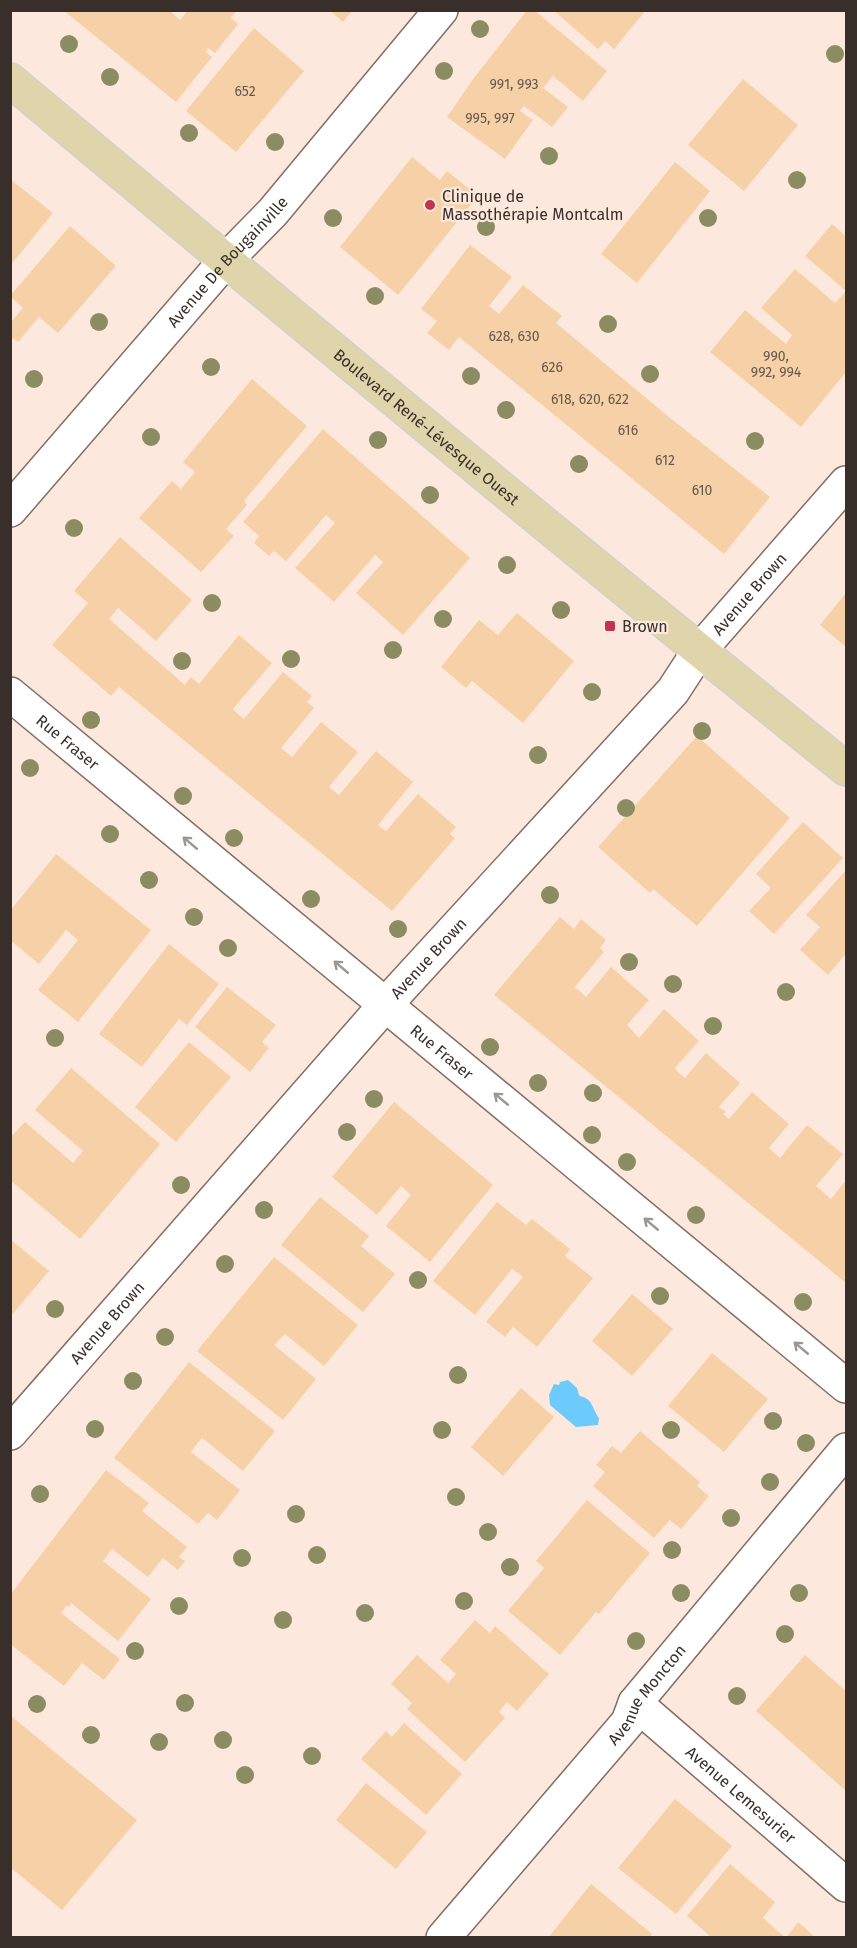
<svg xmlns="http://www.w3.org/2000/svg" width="857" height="1948" font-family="'Fira Sans',sans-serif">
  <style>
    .water { fill: #6dcbfc }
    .building { fill: #f6d1a8 }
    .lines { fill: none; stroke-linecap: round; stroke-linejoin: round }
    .minor-casing { stroke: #846d61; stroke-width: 36 }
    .major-casing { stroke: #d3d1d0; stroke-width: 36 }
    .minor { stroke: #fff; stroke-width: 33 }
    .major { stroke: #dfd4aa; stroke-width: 33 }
    .tree { fill: #8c8c63 }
    .oneway { stroke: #9c9794 }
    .poi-dot { fill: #c3334f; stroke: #fde8dd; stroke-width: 2 }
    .labels { text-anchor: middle; stroke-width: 4.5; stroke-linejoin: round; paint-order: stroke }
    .number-label { font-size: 14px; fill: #68584a }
    .poi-label { font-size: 16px; fill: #392f2a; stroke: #fde8dd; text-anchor: start }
    .street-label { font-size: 16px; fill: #392f2a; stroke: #fde8dd }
  </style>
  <rect width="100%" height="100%" fill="#fde8dd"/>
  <!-- water -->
  <path class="water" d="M568,1380L577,1388L579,1395C581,1397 585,1397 587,1399C593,1403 594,1412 599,1418L598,1425L576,1427L550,1405L549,1395L554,1384L559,1385L560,1382Z"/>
  <!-- building -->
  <g class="building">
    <path d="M63,10H169L180,20L188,10H237L231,18L238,24L215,53L208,48L206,52L212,57L176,102Z"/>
    <path d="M329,10H353L343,22Z"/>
    <path d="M527,10H534L607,71L583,101L553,76L543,88L568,107L552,127L524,106L520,111L533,120L505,159L447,117L474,78Z"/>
    <path d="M553,10H646L614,49L605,41L598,49Z"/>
    <path d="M254,28L304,71L236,152L186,111Z"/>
    <path d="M743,79L798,125L744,191L688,145Z"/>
    <path d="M412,157L440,180L447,171L478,196L398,295L340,247Z"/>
    <path d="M675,162L710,191L637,283L601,254Z"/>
    <path d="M10,179L53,213L10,266Z"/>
    <path d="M832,224L846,236V372L801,427L710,352L745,310L786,344L792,335L761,308L795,269L835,303L846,291L805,256Z"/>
    <path d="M70,226L116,266L58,333L39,317L18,342L10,336V323L23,308L10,296Z"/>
    <path d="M470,245L512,277L489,306L499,314L523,285L562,316L556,323L669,417L770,497L724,554L459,337L449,350L427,333L437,321L421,309Z"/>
    <path d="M252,379L307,426L244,501L247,505L226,529L234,536L201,572L139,518L172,481L181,489L195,472L183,462Z"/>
    <path d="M323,429L470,558L403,635L356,593L383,562L375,555L334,602L295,568L335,523L326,515L286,561L274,551L269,556L254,543L259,536L243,522Z"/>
    <path d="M120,537L192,600L156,641L118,608L109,619L185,685L191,677L199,684L239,635L272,663L233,709L238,714L244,719L283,672L312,696L307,702L314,708L281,748L292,757L321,722L358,752L329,787L339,795L376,751L413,782L378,825L386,831L418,794L456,827L450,834L455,838L392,911L119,687L111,696L52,645L88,603L74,591Z"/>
    <path d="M846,593V647L820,625Z"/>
    <path d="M517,613L574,661L523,723L472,681L466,688L441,667L479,620L498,635Z"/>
    <path d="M697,736L790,818L697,926L653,889L650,893L598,847Z"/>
    <path d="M803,822L843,858L774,934L749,911L771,888L756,874Z"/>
    <path d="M56,854L151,930L78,1022L38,990L78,940L66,930L39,964L10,940V911Z"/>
    <path d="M846,870V954L828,975L800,950L820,927L806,915Z"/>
    <path d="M560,917L574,929L581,919L606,940L600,948L604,952L575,987L586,997L611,967L649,1000L627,1025L639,1038L664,1009L699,1041L675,1068L678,1072L685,1078L706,1053L740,1083L719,1107L726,1112L723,1114L729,1119L752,1092L789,1124L769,1148L780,1158L807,1125L843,1154L816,1186L831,1199L846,1180V1283L494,995Z"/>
    <path d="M169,944L219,984L187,1025L179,1019L142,1067L99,1034Z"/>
    <path d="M227,987L276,1025L262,1042L269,1048L250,1072L195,1027Z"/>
    <path d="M189,1042L231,1077L176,1142L135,1107Z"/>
    <path d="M71,1068L160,1144L80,1239L10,1180V1138L25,1122L73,1163L83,1151L35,1110Z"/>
    <path d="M394,1102L493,1185L430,1262L386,1226L411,1195L401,1186L377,1215L332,1177Z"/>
    <path d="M320,1197L369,1236L361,1246L395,1274L363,1312L281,1245Z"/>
    <path d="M497,1202L526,1225L532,1219L570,1249L565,1256L593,1278L537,1347L513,1327L505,1337L486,1322L523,1277L512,1269L475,1315L433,1281Z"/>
    <path d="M10,1239L49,1271L10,1317Z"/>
    <path d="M274,1257L358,1325L324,1366L285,1334L274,1345L316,1379L283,1420L197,1351Z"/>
    <path d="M632,1294L673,1329L632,1376L592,1341Z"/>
    <path d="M712,1353L768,1399L724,1452L668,1406Z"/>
    <path d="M189,1362L275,1431L243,1471L202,1438L197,1444L191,1452L240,1490L217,1520L208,1513L198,1524L114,1458Z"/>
    <path d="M521,1388L554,1417L503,1476L471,1447Z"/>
    <path d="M640,1431L700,1482L697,1486L709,1496L681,1529L670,1520L654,1538L593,1486L605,1472L596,1465L612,1446L621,1453Z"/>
    <path d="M106,1470L149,1503L142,1511L187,1547L179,1557L185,1561L178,1570L163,1558L148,1577L112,1549L103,1561L151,1599L118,1641L71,1603L69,1607L67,1605L61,1613L120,1659L104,1680L82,1663L64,1686L10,1644V1595Z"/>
    <path d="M587,1500L650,1553L599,1614L596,1612L560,1655L508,1611L544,1568L536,1561Z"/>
    <path d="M475,1620L490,1633L495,1626L549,1674L517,1711L507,1702L499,1712L505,1718L465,1762L407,1709L412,1703L391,1684L417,1655L448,1683L456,1674L440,1660Z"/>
    <path d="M805,1655L846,1691V1791L756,1711Z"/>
    <path d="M10,1715L137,1820L62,1910L10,1867Z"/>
    <path d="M404,1723L462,1774L426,1815L361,1759L386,1731L392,1737Z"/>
    <path d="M366,1783L427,1832L396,1869L336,1820Z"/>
    <path d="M675,1799L732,1846L676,1914L618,1868Z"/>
    <path d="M730,1864L775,1902L763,1918L786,1938H712L687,1916Z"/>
    <path d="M591,1884L652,1934L649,1938H548Z"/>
    <path d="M798,1922L816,1938H786Z"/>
  </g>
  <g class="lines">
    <defs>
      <g id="minor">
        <path id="s1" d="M10,510L226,260L273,212L441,10"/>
        <path id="s2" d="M10,694L846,1386"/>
        <path id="s3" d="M10,1433L386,1004L673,691L699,651L846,483"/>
        <path id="s4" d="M635,1703L846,1885"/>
        <path id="s5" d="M443,1938L628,1722L635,1703L846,1450"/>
      </g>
      <g id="major">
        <path id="s6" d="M10,80C287,312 565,543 846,769"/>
      </g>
    </defs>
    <!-- minor casing -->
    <use href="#minor" class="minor-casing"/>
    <!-- major casing -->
    <use href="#major" class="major-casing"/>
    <!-- minor -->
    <use href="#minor" class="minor"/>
    <!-- major -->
    <use href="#major" class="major"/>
  </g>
  <!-- trees -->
  <g class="tree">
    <circle cx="480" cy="29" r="9"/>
    <circle cx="69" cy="44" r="9"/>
    <circle cx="835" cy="54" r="9"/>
    <circle cx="444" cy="71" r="9"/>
    <circle cx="110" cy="77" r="9"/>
    <circle cx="189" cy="133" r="9"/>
    <circle cx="275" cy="142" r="9"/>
    <circle cx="549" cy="156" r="9"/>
    <circle cx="797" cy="180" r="9"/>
    <circle cx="333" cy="218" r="9"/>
    <circle cx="708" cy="218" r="9"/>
    <circle cx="486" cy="227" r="9"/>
    <circle cx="375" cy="296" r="9"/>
    <circle cx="99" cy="322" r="9"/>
    <circle cx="608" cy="324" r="9"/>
    <circle cx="211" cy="367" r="9"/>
    <circle cx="650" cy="374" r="9"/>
    <circle cx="471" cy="376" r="9"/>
    <circle cx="34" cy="379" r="9"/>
    <circle cx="506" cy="410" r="9"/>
    <circle cx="151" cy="437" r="9"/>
    <circle cx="378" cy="440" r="9"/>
    <circle cx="755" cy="441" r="9"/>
    <circle cx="579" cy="464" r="9"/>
    <circle cx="430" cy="495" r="9"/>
    <circle cx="74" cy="528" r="9"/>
    <circle cx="507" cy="565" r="9"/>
    <circle cx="212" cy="603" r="9"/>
    <circle cx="561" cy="610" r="9"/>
    <circle cx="443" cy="619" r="9"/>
    <circle cx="393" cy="650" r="9"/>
    <circle cx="291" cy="659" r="9"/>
    <circle cx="182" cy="661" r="9"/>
    <circle cx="592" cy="692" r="9"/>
    <circle cx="91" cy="720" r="9"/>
    <circle cx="702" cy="731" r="9"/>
    <circle cx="538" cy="755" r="9"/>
    <circle cx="30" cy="768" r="9"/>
    <circle cx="183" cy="796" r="9"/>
    <circle cx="626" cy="808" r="9"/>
    <circle cx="110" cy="834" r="9"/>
    <circle cx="234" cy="838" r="9"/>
    <circle cx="149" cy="880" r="9"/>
    <circle cx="550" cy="895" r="9"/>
    <circle cx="311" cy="899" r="9"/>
    <circle cx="194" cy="917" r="9"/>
    <circle cx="398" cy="929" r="9"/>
    <circle cx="228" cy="948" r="9"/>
    <circle cx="629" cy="962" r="9"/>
    <circle cx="673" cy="984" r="9"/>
    <circle cx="786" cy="992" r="9"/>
    <circle cx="713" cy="1026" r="9"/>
    <circle cx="55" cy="1038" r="9"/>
    <circle cx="490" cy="1047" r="9"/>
    <circle cx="538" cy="1083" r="9"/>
    <circle cx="593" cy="1093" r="9"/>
    <circle cx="374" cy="1099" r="9"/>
    <circle cx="347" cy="1132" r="9"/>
    <circle cx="592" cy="1135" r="9"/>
    <circle cx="627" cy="1162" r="9"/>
    <circle cx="181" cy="1185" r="9"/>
    <circle cx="264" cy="1210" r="9"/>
    <circle cx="696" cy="1215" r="9"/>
    <circle cx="225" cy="1264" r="9"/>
    <circle cx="418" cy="1280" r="9"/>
    <circle cx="660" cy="1296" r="9"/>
    <circle cx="803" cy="1302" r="9"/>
    <circle cx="55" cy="1309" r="9"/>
    <circle cx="165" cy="1337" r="9"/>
    <circle cx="458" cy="1375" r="9"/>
    <circle cx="133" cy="1381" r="9"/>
    <circle cx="773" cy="1421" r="9"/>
    <circle cx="95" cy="1429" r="9"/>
    <circle cx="442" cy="1430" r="9"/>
    <circle cx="671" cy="1430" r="9"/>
    <circle cx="806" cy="1443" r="9"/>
    <circle cx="770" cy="1482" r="9"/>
    <circle cx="40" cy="1494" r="9"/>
    <circle cx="456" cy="1497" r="9"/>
    <circle cx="296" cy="1514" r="9"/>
    <circle cx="731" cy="1518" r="9"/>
    <circle cx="488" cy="1532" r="9"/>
    <circle cx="672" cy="1550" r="9"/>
    <circle cx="317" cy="1555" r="9"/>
    <circle cx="242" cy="1558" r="9"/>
    <circle cx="510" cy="1567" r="9"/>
    <circle cx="681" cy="1593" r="9"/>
    <circle cx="799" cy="1593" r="9"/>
    <circle cx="464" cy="1601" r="9"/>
    <circle cx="179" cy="1606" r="9"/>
    <circle cx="365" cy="1613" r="9"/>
    <circle cx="283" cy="1620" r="9"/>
    <circle cx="785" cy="1634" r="9"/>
    <circle cx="636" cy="1641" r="9"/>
    <circle cx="135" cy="1651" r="9"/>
    <circle cx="737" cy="1696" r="9"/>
    <circle cx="185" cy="1703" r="9"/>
    <circle cx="37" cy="1704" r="9"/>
    <circle cx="91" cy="1735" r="9"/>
    <circle cx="223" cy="1740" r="9"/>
    <circle cx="159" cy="1742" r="9"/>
    <circle cx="312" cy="1756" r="9"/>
    <circle cx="245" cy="1775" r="9"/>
  </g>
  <!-- one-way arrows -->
  <defs><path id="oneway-shaft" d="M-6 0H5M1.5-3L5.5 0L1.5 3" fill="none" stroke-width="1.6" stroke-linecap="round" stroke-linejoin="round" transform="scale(1.5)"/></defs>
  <g class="oneway">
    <use href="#oneway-shaft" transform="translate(190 843) rotate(-140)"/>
    <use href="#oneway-shaft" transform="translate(341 967) rotate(-140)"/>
    <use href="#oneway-shaft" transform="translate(501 1099) rotate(-140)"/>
    <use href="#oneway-shaft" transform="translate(651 1224) rotate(-140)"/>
    <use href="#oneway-shaft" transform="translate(801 1348) rotate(-140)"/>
  </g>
  <!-- markers -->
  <g class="poi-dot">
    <circle cx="430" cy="205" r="6"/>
    <rect x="604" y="620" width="12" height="12" rx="3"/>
  </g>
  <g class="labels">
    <!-- number labels -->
    <g class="number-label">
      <text x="514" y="89">991, 993</text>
      <text x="245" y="96">652</text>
      <text x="490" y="123">995, 997</text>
      <text x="514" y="341">628, 630</text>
      <text x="776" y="361">990,<tspan x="776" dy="16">992, 994</tspan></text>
      <text x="552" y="372">626</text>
      <text x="590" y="404">618, 620, 622</text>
      <text x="628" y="435">616</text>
      <text x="665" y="465">612</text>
      <text x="702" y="495">610</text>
    </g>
    <!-- poi labels -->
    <g class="poi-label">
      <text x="442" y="202">Clinique de<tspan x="442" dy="18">Massothérapie Montcalm</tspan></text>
      <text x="622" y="632">Brown</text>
    </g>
    <!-- street labels -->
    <g class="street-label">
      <text dy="6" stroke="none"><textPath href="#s1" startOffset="330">Avenue De Bougainville</textPath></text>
      <text dy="6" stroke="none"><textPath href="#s6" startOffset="542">Boulevard René-Lévesque Ouest</textPath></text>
      <text dy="6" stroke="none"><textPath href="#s3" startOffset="1119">Avenue Brown</textPath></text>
      <text dy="6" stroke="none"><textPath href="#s2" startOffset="75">Rue Fraser</textPath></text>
      <text dy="6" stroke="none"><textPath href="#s3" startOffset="633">Avenue Brown</textPath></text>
      <text dy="6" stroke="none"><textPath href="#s2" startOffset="561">Rue Fraser</textPath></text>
      <text dy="6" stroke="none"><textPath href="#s3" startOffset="147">Avenue Brown</textPath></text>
      <text dy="6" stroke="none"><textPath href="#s5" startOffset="318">Avenue Moncton</textPath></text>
      <text dy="6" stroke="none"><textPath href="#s4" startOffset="140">Avenue Lemesurier</textPath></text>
    </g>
  </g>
  <!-- border -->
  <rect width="857" height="1948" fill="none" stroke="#392f2a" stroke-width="24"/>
</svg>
